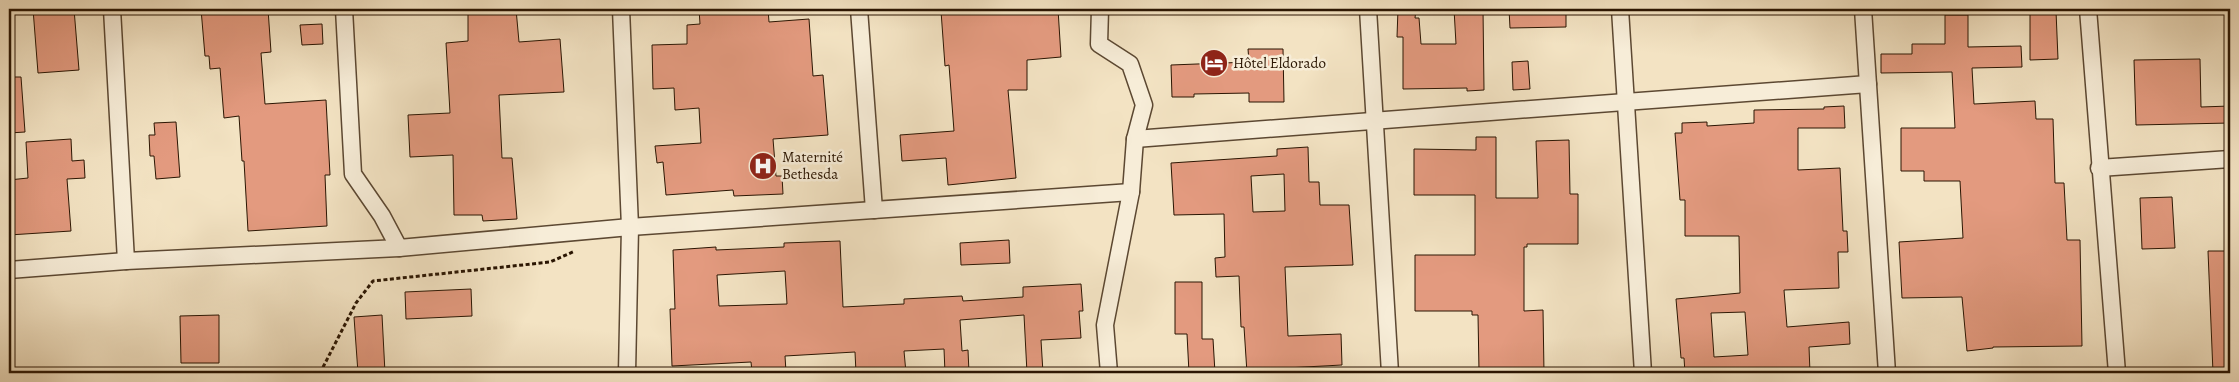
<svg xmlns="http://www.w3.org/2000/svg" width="2239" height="382" font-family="Alegreya,serif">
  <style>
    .building { fill: #e39a7f; stroke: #2a1502; fill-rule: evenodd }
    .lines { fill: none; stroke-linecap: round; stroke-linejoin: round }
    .street-casing { stroke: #5c4832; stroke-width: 19 }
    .path { stroke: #2a1502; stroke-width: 3; stroke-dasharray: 4 2.5; stroke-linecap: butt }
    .street { stroke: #f7edd8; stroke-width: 16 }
    .labels { text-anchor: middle; stroke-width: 5; stroke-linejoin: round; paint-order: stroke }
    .poi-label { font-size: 15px; fill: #2a1502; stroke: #f7edd8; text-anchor: start }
  </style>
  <rect width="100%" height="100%" fill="#f3e3c3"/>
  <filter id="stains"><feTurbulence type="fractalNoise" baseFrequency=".004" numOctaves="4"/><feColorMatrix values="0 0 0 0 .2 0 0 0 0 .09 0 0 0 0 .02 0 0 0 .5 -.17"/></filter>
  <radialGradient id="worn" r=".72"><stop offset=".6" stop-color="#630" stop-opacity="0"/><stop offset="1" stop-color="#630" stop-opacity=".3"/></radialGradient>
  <!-- building -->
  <g class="building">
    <path d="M33,9H74L79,70L38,73Z"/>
    <path d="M201,9H268L271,52L261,53L265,104L326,100L330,175H325L327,226L248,231L244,161H242L239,116L224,118L220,68L210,69L209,56H205Z"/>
    <path d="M468,9H516L519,42L560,39L564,92L499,95L502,158H512L517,219L483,221L482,215H454L453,155L410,157L408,115L450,113L446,43L468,41Z"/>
    <path d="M699,9H768L769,22L809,19L813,76L823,75L828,135L773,139L776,176H782L783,194L734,196L733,190L666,195L663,162L657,163L655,146L701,143L699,108L675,110L674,88L653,89L652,45L687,44V25L700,24Z"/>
    <path d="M965,9H1058L1061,57L1027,60V90H1008L1016,178L948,185L946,158L902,161L900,135L954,131L949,65L945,66L941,11Z"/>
    <path d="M1398,9H1416L1415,18H1419L1421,44H1456L1454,9H1483L1484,90L1467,91V88L1403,89V37H1397Z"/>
    <path d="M1509,9H1566V27L1510,28Z"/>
    <path d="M2030,10L2056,11L2058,59L2030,60Z"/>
    <path d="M1945,15H1968V47L2021,46L2022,67L1972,68L1974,104L2035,101L2036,119H2053L2055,183H2064L2067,240H2080L2082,346L1993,347V348L1967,351L1962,297L1902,298L1899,242L1963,238L1960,181H1924V171H1901V128H1955L1952,72L1881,73V54H1912V44H1945Z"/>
    <path d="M322,24L323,44L302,45L300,25Z"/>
    <path d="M1248,49H1283L1284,102H1249V93L1194,94V97H1172L1171,65L1249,62Z"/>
    <path d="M2200,59L2201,107L2230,106V123L2136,125L2134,60Z"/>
    <path d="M1528,61L1530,89L1513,90L1512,62Z"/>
    <path d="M9,77H21L25,132L9,133Z"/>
    <path d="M1844,106L1845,128H1798V170L1840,168L1843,231H1847L1848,252H1838L1839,288L1784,290L1787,327L1849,322L1850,344L1809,347L1810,373H1685L1684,358H1681L1676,299L1740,293L1739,236H1685V200H1680L1675,133H1682V123L1707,122V126L1754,123V110L1824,109V107ZM1745,312L1748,355L1714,357L1711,313Z"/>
    <path d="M176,122L180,177L156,179L154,156H150L149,135H155L154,123Z"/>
    <path d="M1476,137H1496V198H1538L1536,141L1569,140L1570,194H1578V244H1527V247H1524V311L1543,310L1544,373L1479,371L1478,315H1472V311H1415V255H1475V195H1414V149L1476,150Z"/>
    <path d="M71,139L72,161L84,160L85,178L67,179L71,231L9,235V180L28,178L26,142Z"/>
    <path d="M1308,147L1309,182H1319L1320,205H1349L1353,265L1285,267L1288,336L1341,334L1342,365L1267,369L1268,373H1247L1244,327H1241L1239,276L1216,277L1215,258L1225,257L1224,214L1174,215L1171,163L1277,156V149ZM1284,174L1285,211L1253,212L1251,176Z"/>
    <path d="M2172,197L2175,248L2142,249L2140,198Z"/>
    <path d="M1009,240L1010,263L961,265L960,243Z"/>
    <path d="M840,241L843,307L904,304V299L962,296L963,301L1023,297V287L1081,284L1083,311H1079L1081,338L1041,340L1043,373H1027L1024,315L960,320L962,351L968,350L969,373H945L944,349L904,351L906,373H856L855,352L785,356L786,372L767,373V370L752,372L751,362L672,366L670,309H675L673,250L716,247V250L784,247V243ZM785,271L787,304L719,306L717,275Z"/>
    <path d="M2208,251H2228L2230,373H2213Z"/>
    <path d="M1175,282H1202V339H1213L1215,373H1189L1187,334H1175Z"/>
    <path d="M471,289L472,316L406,319L405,292Z"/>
    <path d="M219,315V363H181L180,316Z"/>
    <path d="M382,315L385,373H358L354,317Z"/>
  </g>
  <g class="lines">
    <defs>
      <g id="street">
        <path d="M112,9L126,261"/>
        <path d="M344,9L353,174L382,216L399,248"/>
        <path d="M621,9L630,227L627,373"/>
        <path d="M859,9L874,210"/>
        <path d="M1100,9L1099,44L1130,64L1144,105L1135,139L1131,192L1105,325L1109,373"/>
        <path d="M1368,9L1390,373"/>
        <path d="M1620,9L1643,373"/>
        <path d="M1863,9L1887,373"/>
        <path d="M2088,9L2117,373"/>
        <path d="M1135,139C1379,119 1624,103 1868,84"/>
        <path d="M2099,168L2230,159"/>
        <path d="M9,270L126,261L399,248L630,227L1131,192"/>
      </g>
    </defs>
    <!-- street casing -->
    <use href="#street" class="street-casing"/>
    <!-- path -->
    <path class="path" d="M320,373L356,303L373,281L550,262L575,251"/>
    <!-- street -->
    <use href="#street" class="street"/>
  </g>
  <!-- icons -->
  <defs>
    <symbol id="hotel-disc" viewBox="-11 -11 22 22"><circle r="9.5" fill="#8f2418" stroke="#f7edd8"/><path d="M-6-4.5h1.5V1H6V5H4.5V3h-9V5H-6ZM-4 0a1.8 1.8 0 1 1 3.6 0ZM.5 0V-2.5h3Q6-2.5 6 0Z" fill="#fff"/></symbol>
    <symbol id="hospital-disc" viewBox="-11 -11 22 22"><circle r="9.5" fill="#8f2418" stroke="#f7edd8"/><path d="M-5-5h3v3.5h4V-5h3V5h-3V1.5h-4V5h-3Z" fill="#fff"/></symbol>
  </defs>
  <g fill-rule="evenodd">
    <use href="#hotel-disc" x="1198" y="47" width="32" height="32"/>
    <use href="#hospital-disc" x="747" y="150" width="32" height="32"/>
  </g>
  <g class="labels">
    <!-- poi labels -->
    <g class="poi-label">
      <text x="1233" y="68">Hôtel Eldorado</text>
      <text x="782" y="162">Maternité<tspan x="782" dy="17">Bethesda</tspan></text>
    </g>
  </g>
  <!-- margin -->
  <rect width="2239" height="382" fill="none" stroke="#f3e3c3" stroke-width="30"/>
  <rect x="10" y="10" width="2219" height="362" fill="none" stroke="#2a1502" stroke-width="2.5"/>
  <rect x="15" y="15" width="2209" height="352" fill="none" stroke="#2a1502"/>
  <rect width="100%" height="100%" filter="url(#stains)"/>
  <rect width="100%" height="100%" fill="url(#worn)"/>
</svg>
